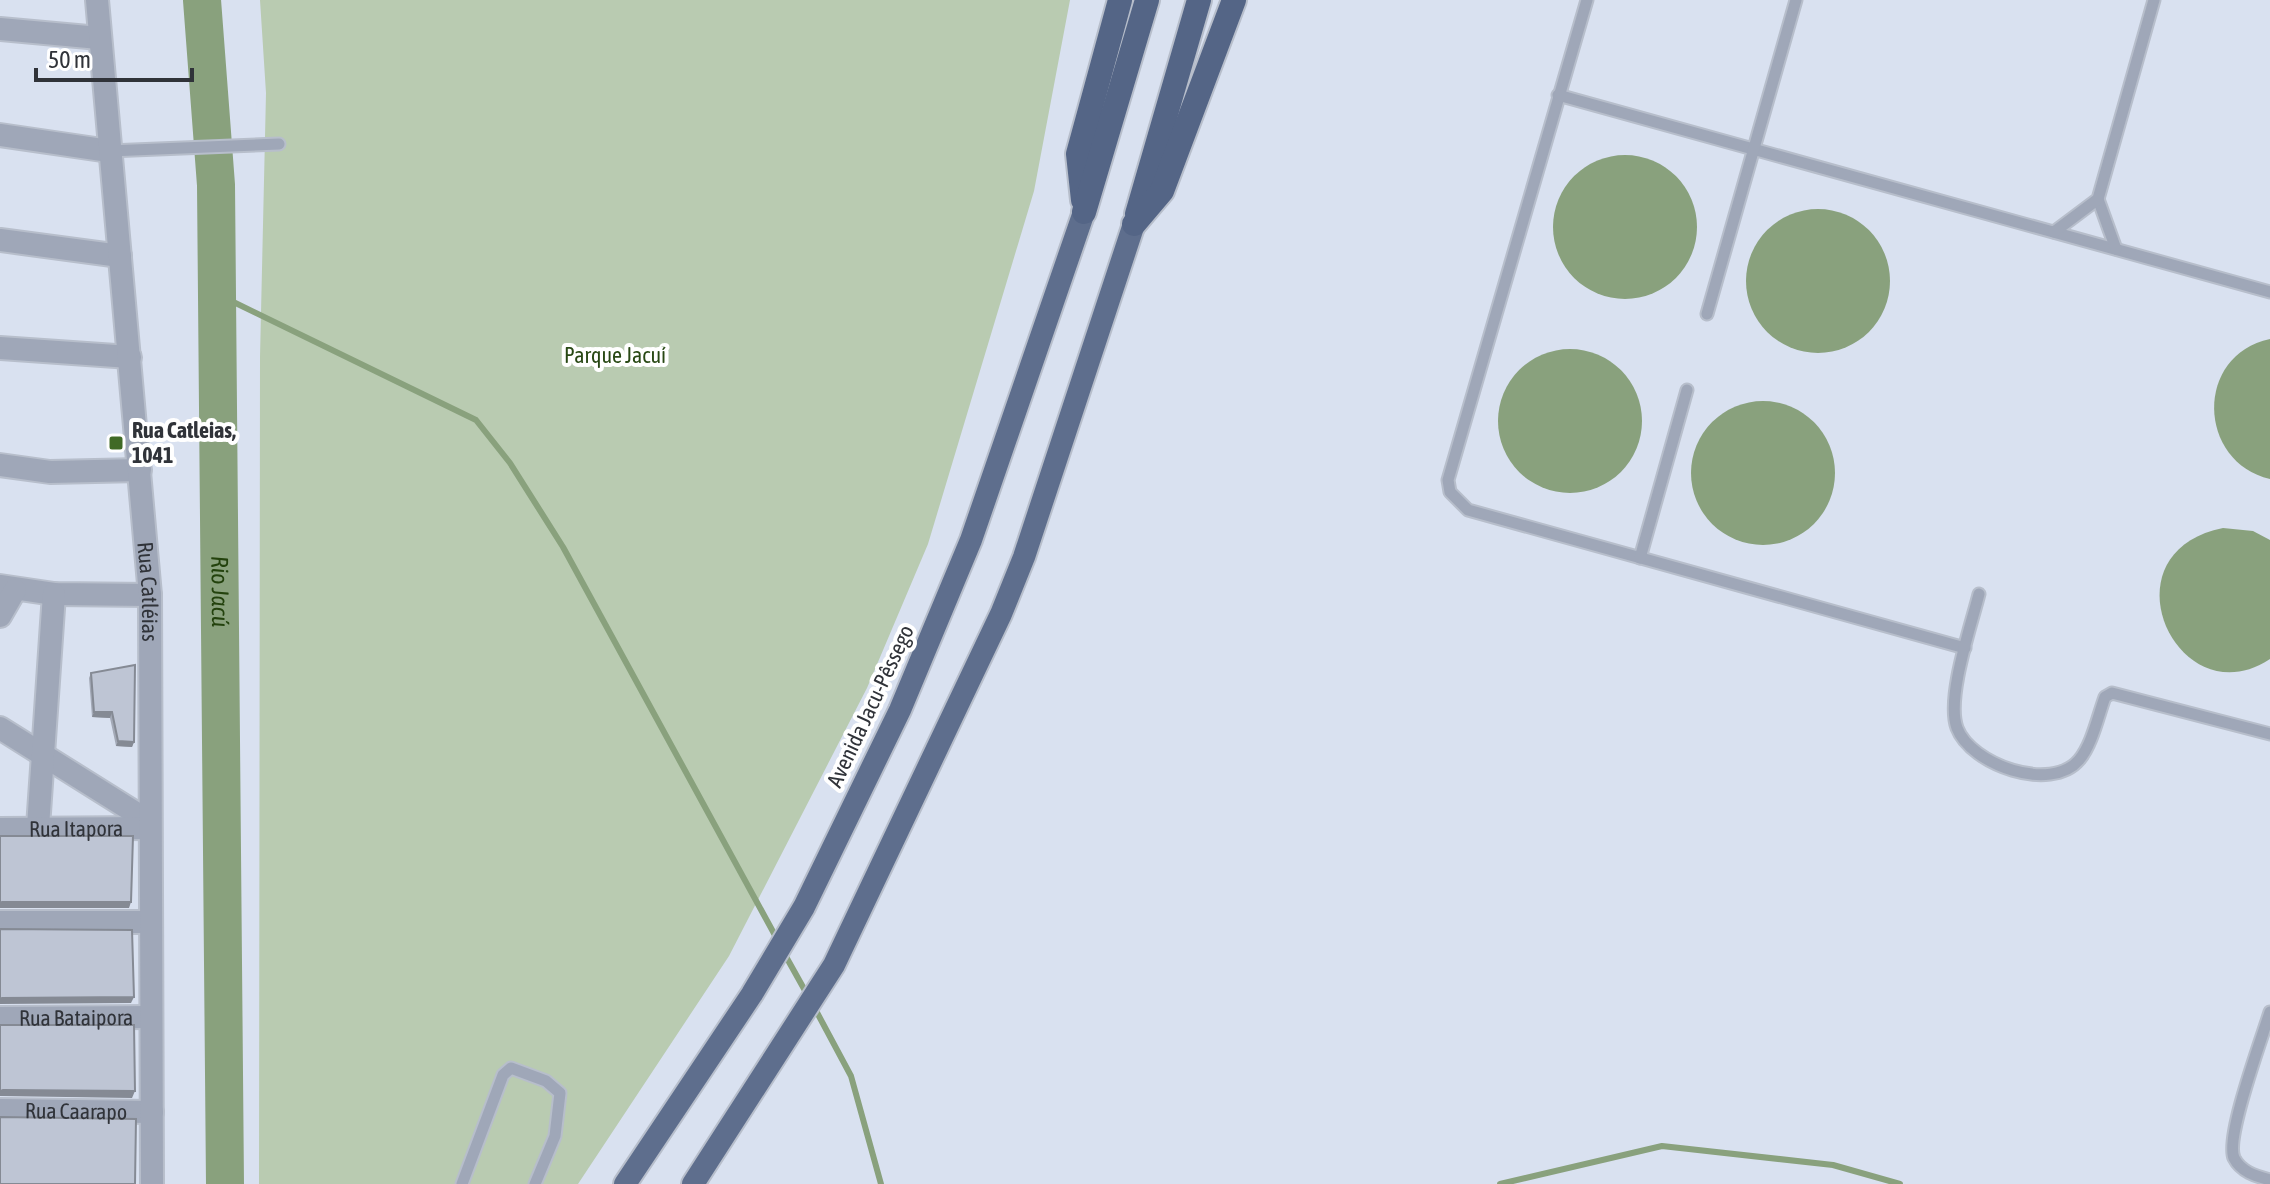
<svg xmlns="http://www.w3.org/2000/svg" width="2270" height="1184" font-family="'Asap Condensed',sans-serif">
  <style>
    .green { fill: #b9cbb1 }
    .water { fill: #89a17d }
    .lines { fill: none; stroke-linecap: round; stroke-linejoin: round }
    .stream { stroke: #89a17d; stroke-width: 6 }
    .river { stroke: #89a17d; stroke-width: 38 }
    .service-casing { stroke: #b7becb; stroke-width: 15 }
    .minor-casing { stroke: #b7becb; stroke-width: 26 }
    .tertiary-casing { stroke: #b7becb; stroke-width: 26 }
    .trunk-casing { stroke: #b7becb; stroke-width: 26 }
    .motorway-casing { stroke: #b7becb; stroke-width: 28 }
    .service { stroke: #9fa7b8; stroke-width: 11 }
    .minor { stroke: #9fa7b8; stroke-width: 22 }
    .tertiary { stroke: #9fa7b8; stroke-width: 22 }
    .trunk { stroke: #5e6e8d; stroke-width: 22 }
    .motorway { stroke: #546586; stroke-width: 24 }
    .wall { fill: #a3a9b6 }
    .shaded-wall { fill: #858a94 }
    .building { fill: #bec5d4; stroke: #858a94; stroke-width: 2 }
    .poi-dot { fill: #406a26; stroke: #fff; stroke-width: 3 }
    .labels { text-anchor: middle; stroke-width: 8; stroke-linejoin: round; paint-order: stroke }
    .park-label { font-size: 22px; fill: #284814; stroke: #fff }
    .poi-label { font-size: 22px; font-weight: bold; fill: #303339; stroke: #fff; text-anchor: start }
    .street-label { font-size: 22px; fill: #303339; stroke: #fff }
    .water-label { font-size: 24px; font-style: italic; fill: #23420d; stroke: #fff }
  </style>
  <rect width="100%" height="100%" fill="#d9e1f0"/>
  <!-- green -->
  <path class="green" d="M260,0H1070L1034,191L928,544L867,688L729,956L578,1184H259L260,357L266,93Z"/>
  <!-- water -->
  <g class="water">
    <circle cx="1625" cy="227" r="72"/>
    <circle cx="1818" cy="281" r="72"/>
    <path d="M2270,339V479C2197,462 2194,355 2270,339Z"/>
    <circle cx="1570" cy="421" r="72"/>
    <circle cx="1763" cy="473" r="72"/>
    <path d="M2223,528L2253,531L2270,540V659C2178,720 2100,553 2223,528Z"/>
  </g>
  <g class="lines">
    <!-- stream -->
    <g class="stream">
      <path d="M217,294L476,420L510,463L563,547L777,939"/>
      <path d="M784,953L808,996"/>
      <path d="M813,1005L851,1076L881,1184"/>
      <path d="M1500,1184L1662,1146L1833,1165L1900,1184"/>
    </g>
    <!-- river -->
    <path class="river" id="s1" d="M202,0L216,185L225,1184"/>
    <defs>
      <g id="service">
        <path d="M1587,0L1448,480L1450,492L1468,510L1965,648"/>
        <path d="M1558,95L2270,292"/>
        <path d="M109,151L279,144"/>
        <path d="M2098,199L2116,249"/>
        <path d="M2054,232L2098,199L2154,0"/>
        <path d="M1707,314L1796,0"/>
        <path d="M1640,558L1687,390"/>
        <path d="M1979,594C1971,626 1946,698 1957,728C1971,765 2051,793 2079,760C2092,745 2098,716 2105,697L2112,693L2270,734"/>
        <path d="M2270,1012C2262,1038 2225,1137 2234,1158C2241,1172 2256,1176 2270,1180"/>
        <path d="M462,1184L503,1075L511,1068L546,1081L560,1093L555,1136L535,1184"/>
      </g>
      <g id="minor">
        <path d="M0,29L99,38"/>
        <path d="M0,135L109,151"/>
        <path d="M0,240L120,256"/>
        <path d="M0,348L130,357"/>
        <path d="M0,465L50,472L140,470"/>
        <path d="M0,586L54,594L150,595"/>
        <path d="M0,616L15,590"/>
        <path d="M0,728L150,822"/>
        <path d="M38,827L54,594"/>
        <path id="s2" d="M0,829L150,828"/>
        <path d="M0,922H151"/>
        <path id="s3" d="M0,1018L151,1017"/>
        <path id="s4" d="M0,1110L152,1112"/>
      </g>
      <g id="tertiary">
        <path id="s5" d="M97,0L150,595L152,1184"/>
      </g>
      <g id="trunk">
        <path d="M625,1184L752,994L804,907L900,710L971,540L1084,212"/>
        <path d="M693,1184L834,965L1001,614L1024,557L1134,224"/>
      </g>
      <g id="motorway">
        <path d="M1083,200L1078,154L1120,0"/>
        <path d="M1084,212L1147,0"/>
        <path d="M1137,214L1199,0"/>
        <path d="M1134,224L1162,191L1234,0"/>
      </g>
    </defs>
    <!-- service casing -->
    <use href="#service" class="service-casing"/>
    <!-- minor casing -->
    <use href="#minor" class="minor-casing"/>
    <!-- tertiary casing -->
    <use href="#tertiary" class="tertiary-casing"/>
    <!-- trunk casing -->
    <use href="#trunk" class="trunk-casing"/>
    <!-- motorway casing -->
    <use href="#motorway" class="motorway-casing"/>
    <!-- service -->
    <use href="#service" class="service"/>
    <!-- minor -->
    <use href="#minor" class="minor"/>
    <!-- tertiary -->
    <use href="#tertiary" class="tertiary"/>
    <!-- trunk -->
    <use href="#trunk" class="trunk"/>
    <!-- motorway -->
    <use href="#motorway" class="motorway"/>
  </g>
  <!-- wall -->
  <path class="wall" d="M91,673L134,742L132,747L116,746L110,718L92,717L89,678Z"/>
  <!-- shaded-wall -->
  <g class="shaded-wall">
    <path d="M94,712H112L110,718L92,717Z"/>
    <path d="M118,741L134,742L132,747L116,746Z"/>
    <path d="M2,902H131L129,908H0V903Z"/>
    <path d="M134,997L131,1003L0,1004V999L2,998Z"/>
    <path d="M3,1090L135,1091L132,1098L0,1096V1091Z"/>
  </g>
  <!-- building -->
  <g class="building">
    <path d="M135,665L134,742L118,741L112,712H94L91,673Z"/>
    <path d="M0,836H133L131,902H2L0,903Z"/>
    <path d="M0,929L132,930L134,997L2,998L0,999Z"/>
    <path d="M0,1025H134L135,1091L3,1090L0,1091Z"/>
    <path d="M0,1117L136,1119L135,1184H0Z"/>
  </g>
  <!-- markers -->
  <rect class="poi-dot" x="108" y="435" width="16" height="16" rx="4"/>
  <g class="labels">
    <!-- park labels -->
    <g class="park-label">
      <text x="615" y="363">Parque Jacuí</text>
    </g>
    <!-- poi labels -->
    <g class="poi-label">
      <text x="132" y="438">Rua Catleias,<tspan x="132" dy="25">1041</tspan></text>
    </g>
    <!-- street labels -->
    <g class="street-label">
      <text dy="8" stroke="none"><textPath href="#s5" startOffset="594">Rua Catléias</textPath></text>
      <text transform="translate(870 706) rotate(-65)" y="8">Avenida Jacu-Pêssego</text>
      <text dy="8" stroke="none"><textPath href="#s2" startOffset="76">Rua Itapora</textPath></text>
      <text dy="8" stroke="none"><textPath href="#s3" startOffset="76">Rua Bataipora</textPath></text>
      <text dy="8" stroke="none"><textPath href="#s4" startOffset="76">Rua Caarapo</textPath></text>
    </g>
    <!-- water labels -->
    <g class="water-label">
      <text dy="8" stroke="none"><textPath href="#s1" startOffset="592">Rio Jacú</textPath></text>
    </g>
  </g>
  <!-- scale -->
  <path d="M36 68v12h156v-12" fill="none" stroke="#303339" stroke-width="4"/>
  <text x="48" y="68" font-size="24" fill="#303339" stroke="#ffffff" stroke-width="6" paint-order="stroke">50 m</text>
</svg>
